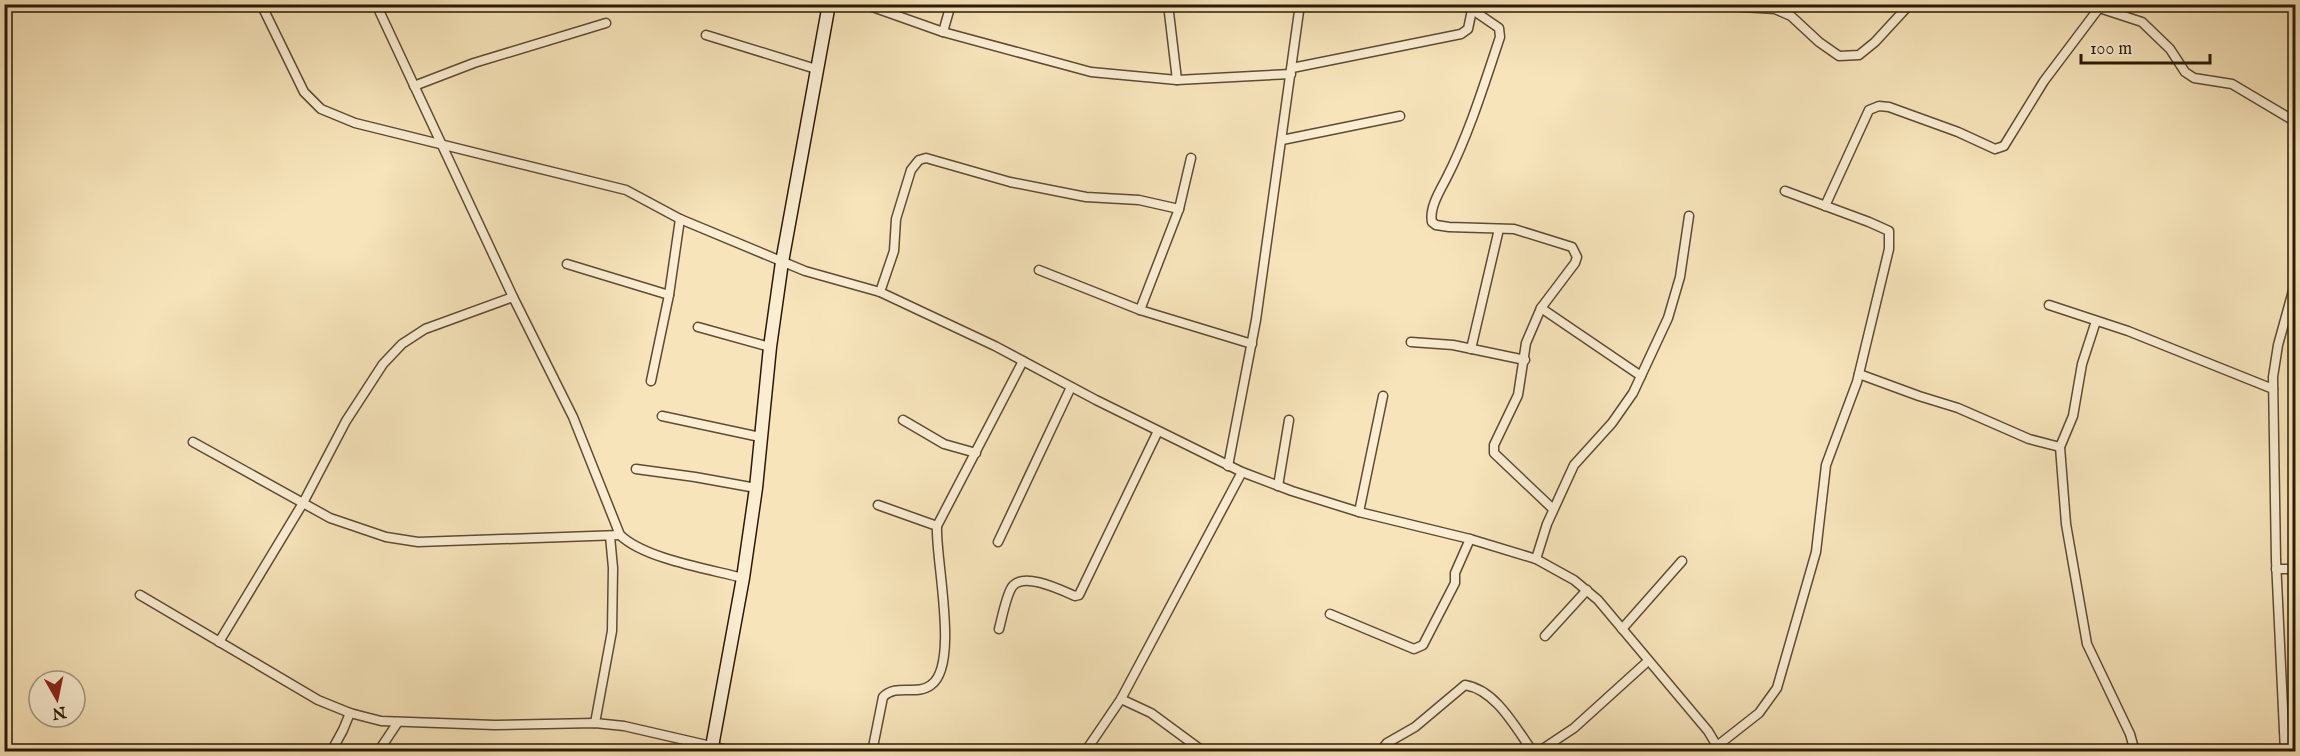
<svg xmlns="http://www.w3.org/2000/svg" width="2300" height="756" font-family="'IM FELL English',serif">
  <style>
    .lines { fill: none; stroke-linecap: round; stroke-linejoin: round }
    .street-casing { stroke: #5d4c32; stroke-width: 11 }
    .secondary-casing { stroke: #2a1a05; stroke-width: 15 }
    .street { stroke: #faedd2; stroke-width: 8 }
    .secondary { stroke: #faedd2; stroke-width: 12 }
  </style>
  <rect width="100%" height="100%" fill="#f7e4ba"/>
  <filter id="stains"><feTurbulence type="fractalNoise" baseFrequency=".00333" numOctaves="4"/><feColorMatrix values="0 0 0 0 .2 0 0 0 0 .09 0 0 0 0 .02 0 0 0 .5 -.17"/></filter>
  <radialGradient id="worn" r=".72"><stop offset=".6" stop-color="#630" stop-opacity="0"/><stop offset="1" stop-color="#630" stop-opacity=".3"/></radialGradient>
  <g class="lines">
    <defs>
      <g id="street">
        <path d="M261,4L304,92L321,109L355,123L626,190L680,219L805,271L880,292L995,346L1096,400L1242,472L1292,491L1359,512L1470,539L1536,559L1574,580L1598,600L1708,731L1717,746V752"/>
        <path d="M376,4L513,297L573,417L620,535C645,559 709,569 743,578"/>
        <path d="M864,4L943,32L1091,72L1177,80L1291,74"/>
        <path d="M1168,4L1177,80"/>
        <path d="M1464,4L1499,28L1500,37C1484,85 1469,134 1446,179C1439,192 1429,209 1432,222L1436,225L1449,227L1514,229L1572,247L1577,257L1575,263L1541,308"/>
        <path d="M1694,4L1775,9L1791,16L1819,42L1839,56L1859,55L1875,42L1910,4"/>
        <path d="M2087,4L2142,22L2170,49L2185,72L2194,78L2232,84L2296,122"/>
        <path d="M943,32L951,4"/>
        <path d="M706,35L816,69"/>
        <path d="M1292,68L1461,34L1468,29L1472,10"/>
        <path d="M414,86L474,63L606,23"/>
        <path d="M1282,140L1400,116"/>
        <path d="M1825,206L1869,110L1879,106L1889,107L1958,132L1995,149L2004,146L2044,81L2099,8"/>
        <path d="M567,264L669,295"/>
        <path d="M1039,270L1140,310L1252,344"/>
        <path d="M880,292L894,251L896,219L911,170L919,160L926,158L1010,182L1086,197L1139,200L1179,209"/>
        <path d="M2049,305L2128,331L2273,389"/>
        <path d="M1140,310L1179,209L1191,158"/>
        <path d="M2096,321L2082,364L2073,416L2060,447L2066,524L2087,644L2130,734L2135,752"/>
        <path d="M698,327L770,347"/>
        <path d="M1411,342L1453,345L1525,360"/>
        <path d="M1471,349L1499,229"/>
        <path d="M1859,374L1919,396L1958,408L2029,439L2060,447"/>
        <path d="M651,381L669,295L680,219"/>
        <path d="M662,416L760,437"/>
        <path d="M903,420L944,444L976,453"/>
        <path d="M193,442L330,518L386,537L418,542L620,535"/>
        <path d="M1228,466L1256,320L1300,4"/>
        <path d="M636,469L695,477L756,488"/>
        <path d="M1278,486L1289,420"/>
        <path d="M878,505L937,526"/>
        <path d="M1553,509L1494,453V445L1518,395L1526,343L1541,308L1641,376"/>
        <path d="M1359,512L1383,396"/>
        <path d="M998,542L1071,387"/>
        <path d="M1536,559L1547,524L1574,465L1612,423L1633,393L1668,318L1680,277L1689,216"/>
        <path d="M2276,569H2296"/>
        <path d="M140,595L318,700L350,713L381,721L495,725L595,723L624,726L737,752"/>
        <path d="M1330,614L1414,649L1423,645L1455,583V573L1470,539"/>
        <path d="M999,629C1002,618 1006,596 1012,587C1023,571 1061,590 1075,596L1079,595L1158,431"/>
        <path d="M1622,629L1682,561"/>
        <path d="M1545,636L1587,590"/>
        <path d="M219,642L303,503L346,421L383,364L402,344L425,329L513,297"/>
        <path d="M1121,699L1151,713L1204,752"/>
        <path d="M595,723L612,631L613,568L610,536"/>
        <path d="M1717,746L1759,713L1777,688L1816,552L1826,465L1857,382L1889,249V231L1869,222L1785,191"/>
        <path d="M1717,746L1732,752"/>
        <path d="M244,750L246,752"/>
        <path d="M331,752L343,730L350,713"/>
        <path d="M378,752L398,722"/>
        <path d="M872,752L883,697C896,683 917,696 931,685C960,665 935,558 937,526L1023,361"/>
        <path d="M1085,752L1121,699L1242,472"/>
        <path d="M1380,752L1387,743L1415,727L1465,685C1496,690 1515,727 1533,752"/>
        <path d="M1538,752L1574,728L1648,661"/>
        <path d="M2285,752L2276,560L2273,377L2278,345L2296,280"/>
      </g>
      <path id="secondary" d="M711,752L743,578L756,488L770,347L782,262L829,4"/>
    </defs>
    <!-- street casing -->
    <use href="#street" class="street-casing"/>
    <!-- secondary casing -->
    <use href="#secondary" class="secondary-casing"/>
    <!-- street -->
    <use href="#street" class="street"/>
    <!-- secondary -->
    <use href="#secondary" class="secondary"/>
  </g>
  <!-- margin -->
  <rect width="2300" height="756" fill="none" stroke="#f7e4ba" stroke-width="24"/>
  <rect x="6" y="6" width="2288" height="744" fill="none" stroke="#2a1a05" stroke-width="3"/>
  <rect x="12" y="12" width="2276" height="732" fill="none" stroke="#2a1a05" stroke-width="1.5"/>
  <!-- north arrow -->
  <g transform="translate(57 699) rotate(171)"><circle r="28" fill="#faedd2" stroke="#a79980" stroke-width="1.5"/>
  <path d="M0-4.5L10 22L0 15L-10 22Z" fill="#8f2418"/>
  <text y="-9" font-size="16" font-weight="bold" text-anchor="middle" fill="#2a1a05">N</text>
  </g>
  <!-- scale -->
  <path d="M2081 54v9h129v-9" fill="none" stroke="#2a1a05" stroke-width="3"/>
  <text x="2090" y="54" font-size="18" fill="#2a1a05" stroke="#faedd2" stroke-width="4.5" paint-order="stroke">100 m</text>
  <rect width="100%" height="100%" filter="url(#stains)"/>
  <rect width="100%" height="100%" fill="url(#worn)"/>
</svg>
